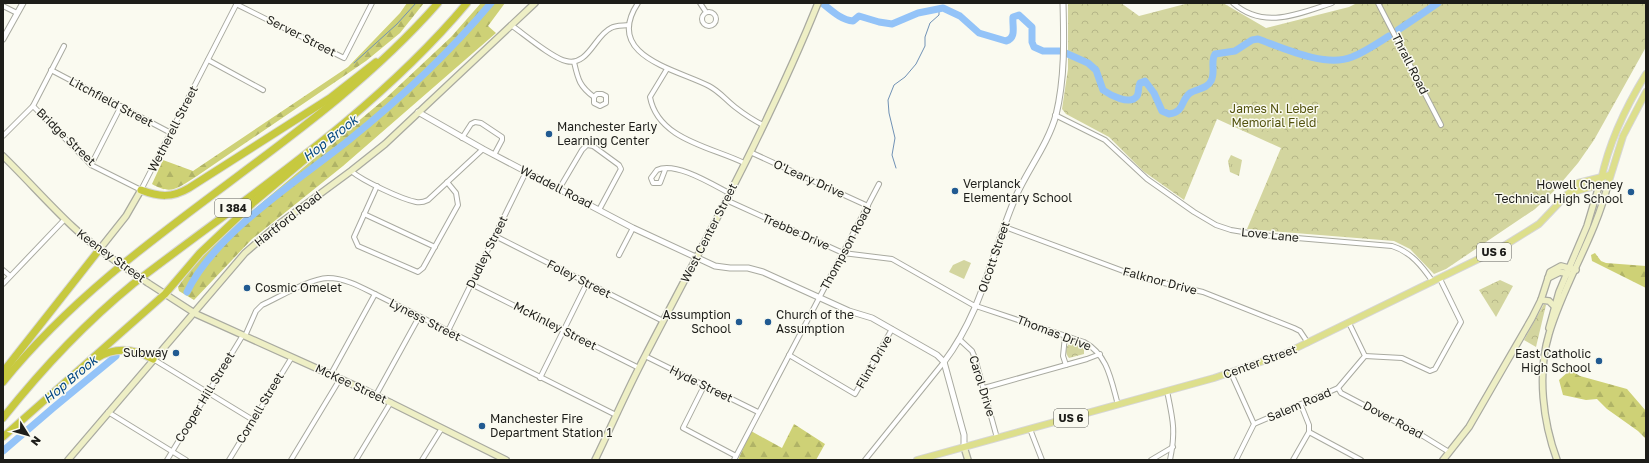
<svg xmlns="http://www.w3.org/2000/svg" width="1649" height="463" font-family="'Golos Text',sans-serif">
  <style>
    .grass { fill: url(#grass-tufts) }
    .forest { fill: url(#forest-firs) }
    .park { fill: url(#park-crowns) }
    .garden { fill: #d3d59f }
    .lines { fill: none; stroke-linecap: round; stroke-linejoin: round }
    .stream { stroke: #7091b5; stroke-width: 1 }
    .river { stroke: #93c3f8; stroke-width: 7 }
    .minor-casing { stroke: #a9aaa0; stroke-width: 6 }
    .tertiary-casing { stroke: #a9aaa0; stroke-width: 7 }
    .secondary-casing { stroke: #a9aaa0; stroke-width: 8 }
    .primary-casing { stroke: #d6d6d6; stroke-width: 8 }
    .motorway-casing { stroke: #d6d6d6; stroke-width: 9 }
    .minor { stroke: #fff; stroke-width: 4 }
    .tertiary { stroke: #fff; stroke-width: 5 }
    .secondary { stroke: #eeefc5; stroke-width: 5.5 }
    .primary { stroke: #dddf8c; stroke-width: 6 }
    .motorway { stroke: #c7c93f; stroke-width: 7 }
    .secondary-bridge-casing { stroke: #a9aaa0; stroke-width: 8; stroke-linecap: butt }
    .secondary-bridge { stroke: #eeefc5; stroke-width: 5.5 }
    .poi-dot { fill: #215a91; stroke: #fafaf0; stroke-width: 1.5 }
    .labels { text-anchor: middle; stroke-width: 3; stroke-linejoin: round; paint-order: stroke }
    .shield { fill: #fafaf0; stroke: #5f5f5a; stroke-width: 1 }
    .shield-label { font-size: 11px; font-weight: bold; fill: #1d1d19 }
    .street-label { font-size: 12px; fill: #1d1d19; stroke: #fafaf0 }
    .park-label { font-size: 12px; fill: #52520d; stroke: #fafaf0 }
    .poi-label { font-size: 12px; fill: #1d1d19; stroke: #fafaf0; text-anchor: start }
    .water-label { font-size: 13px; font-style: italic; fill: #004680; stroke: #fafaf0 }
  </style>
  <defs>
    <pattern id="grass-tufts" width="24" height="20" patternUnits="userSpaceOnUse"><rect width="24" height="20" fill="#d3d59f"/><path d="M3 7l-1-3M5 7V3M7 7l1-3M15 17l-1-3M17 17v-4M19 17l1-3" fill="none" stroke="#b5b688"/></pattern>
    <pattern id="forest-firs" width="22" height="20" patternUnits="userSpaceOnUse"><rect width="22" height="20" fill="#ced176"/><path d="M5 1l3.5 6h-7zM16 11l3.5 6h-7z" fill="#b0b366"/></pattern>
    <pattern id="park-crowns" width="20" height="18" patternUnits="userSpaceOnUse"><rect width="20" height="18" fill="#d3d59f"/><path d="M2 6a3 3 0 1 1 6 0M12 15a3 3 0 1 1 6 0" fill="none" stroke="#b5b688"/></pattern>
  </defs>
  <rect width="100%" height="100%" fill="#fafaf0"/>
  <!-- grass -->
  <path class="grass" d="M1231,155L1242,160L1239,176L1230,172L1228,161Z"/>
  <!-- forest -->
  <g class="forest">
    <path d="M407,3H424L400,33L366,61L197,176C179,187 172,196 152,184L163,160L193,171L348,67L400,13Z"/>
    <path d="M481,3H505L488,26L496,33L343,166L252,239L194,300L179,291L178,287L194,264L234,226L387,97L451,37Z"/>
    <path d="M1595,253L1601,261L1606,263L1646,266V288L1592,261L1591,255Z"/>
    <path d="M1570,370L1580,376L1627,389L1646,411V439L1638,431L1607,409L1597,399L1586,400L1563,395L1559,380Z"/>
    <path d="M794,424L825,444L816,460H738L751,431L782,448Z"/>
  </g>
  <!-- park -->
  <g class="park">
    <path d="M1068,3H1121L1139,16L1189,3H1223L1266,28L1349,7L1357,3H1646V47L1594,140L1578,163L1555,190L1535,209L1446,269L1434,274L1410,249L1394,241L1247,229L1281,148L1217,119L1184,200L1143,171L1109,137L1066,114L1062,109L1068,69Z"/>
    <path d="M1500,280L1513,286L1496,317L1479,290Z"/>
    <path d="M1544,304L1546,305L1536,347L1524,340Z"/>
    <path d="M1070,343L1084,347V354L1069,358C1065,354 1065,347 1070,343Z"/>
  </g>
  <!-- garden -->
  <g class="garden">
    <path d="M1276,95L1286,96L1297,100L1283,133L1277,135L1244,121C1250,106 1260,98 1276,95Z"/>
    <path d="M964,260L971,263L964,279L949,272L953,265Z"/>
  </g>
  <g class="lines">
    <!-- stream -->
    <g class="stream">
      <path d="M354,63L397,24L416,3"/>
      <path d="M896,168L892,155L895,138L889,113L888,100L894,85L905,77L916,64L925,46V37L930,23L939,15V8"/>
    </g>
    <!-- river -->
    <g class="river">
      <path d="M822,3C831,10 841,20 853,21L859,16L879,22L892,24L918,13L943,8L960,16L979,33L1006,41C1017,38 1012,26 1013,17L1019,15L1032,27V42L1034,47L1043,51H1061L1088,63L1096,70L1103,90C1110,95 1130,106 1137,96C1139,93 1138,87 1140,83L1145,81L1154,93L1162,111L1169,114C1185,112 1180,101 1190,93C1196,89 1207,89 1211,81C1216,72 1210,62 1215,54L1235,51L1252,40L1258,39C1283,48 1325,68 1352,57C1365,52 1378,43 1389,36"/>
      <path d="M1398,30L1438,3"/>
      <path d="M187,292C216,232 298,181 349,140C400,99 449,53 491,3"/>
      <path d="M3,451L53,408L116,356"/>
    </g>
    <defs>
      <g id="minor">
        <path d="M638,3C603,56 676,69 709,86C719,91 726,100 735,107C744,114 753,120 763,125"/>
        <path d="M700,3L706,12"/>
        <path d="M1233,3C1264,30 1298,14 1332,3"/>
        <path d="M1378,3L1441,125"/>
        <path d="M236,4L344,58L372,3"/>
        <path d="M3,6L17,13"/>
        <circle cx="709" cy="19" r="7"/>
        <path d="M511,25C524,34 552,58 566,61C588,67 595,35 611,28C616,25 624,26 629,25"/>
        <path d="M208,60L263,90"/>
        <path d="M574,62C578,79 579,86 594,97V103L600,106L606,103V96L602,94H597L594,97"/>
        <path d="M667,69L650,97C658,140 712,147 744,163"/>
        <path d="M51,70L171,133"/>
        <path d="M33,106L91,165L141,190L237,3"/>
        <path d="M1055,115L1105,140L1147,179L1194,212L1216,225L1231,230L1261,235L1392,246C1411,252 1422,266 1433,282"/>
        <path d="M3,136L33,106L64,46"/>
        <path d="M462,138L471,124L475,122L481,123L502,137V140L494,155"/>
        <path d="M750,152L868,206"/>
        <path d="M91,165L121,106"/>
        <path d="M665,170L660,183H653L651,178L657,170C675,161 712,184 729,193"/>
        <path d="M351,171C363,181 401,199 416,202C421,203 424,202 428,200L483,149"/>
        <path d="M377,186L354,237L358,246L418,272L423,268L458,205L456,193L447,182"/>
        <path d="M559,189L582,150L587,145L593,146L619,165L621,169L599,210"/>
        <path d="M726,200L843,253L892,259L973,305L1084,342C1108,355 1111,380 1118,405"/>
        <path d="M364,214L435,247"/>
        <path d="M1005,227L1142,278L1203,292L1294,328L1300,331L1308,343"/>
        <path d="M495,236L663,321"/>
        <path d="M619,255L633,228"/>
        <path d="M3,270L10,276"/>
        <path d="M3,284L64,220"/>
        <path d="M471,284L639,368"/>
        <path d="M448,331L526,172"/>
        <path d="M245,336L256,311L262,305C280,297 308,279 328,278C345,278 361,287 375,294L616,415"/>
        <path d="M1065,336L1063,356L1066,365"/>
        <path d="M959,339L972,351L975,358L997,438"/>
        <path d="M789,355L855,394L892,329"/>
        <path d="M645,356L758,412"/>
        <path d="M1365,356L1402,358L1430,371L1435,369L1461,322L1440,279"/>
        <path d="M153,359L253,420"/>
        <path d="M1231,373L1254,424L1236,460"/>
        <path d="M331,374L375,294"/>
        <path d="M540,378L587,283"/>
        <path d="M704,386L683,428L736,456"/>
        <path d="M984,388L1087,359L1100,354"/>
        <path d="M1338,388L1341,393L1423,436L1449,452"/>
        <path d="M1167,391C1173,420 1176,431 1170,460"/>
        <path d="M376,395L419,317"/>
        <path d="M108,412L186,460"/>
        <path d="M1254,424L1338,388L1365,356L1349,323"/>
        <path d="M1030,429L1042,460"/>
        <path d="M1309,432L1361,460"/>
        <path d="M167,460L243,335"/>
        <path d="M229,460L292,357"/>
        <path d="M291,460L340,379"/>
        <path d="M356,460L391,402"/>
        <path d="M422,460L442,428"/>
        <path d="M734,460L879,184"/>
        <path d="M865,460L944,362"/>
        <path d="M1151,460L1173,447"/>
        <path d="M1293,460L1309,432V425L1301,405"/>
      </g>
      <g id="tertiary">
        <path d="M3,39L23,3"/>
        <path d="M418,112L483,149L633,228L715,266L730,268H748L763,272L849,311L872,318L937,355L944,362L964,435V447"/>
        <path d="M944,362C983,310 991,254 1016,196C1028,169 1048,144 1056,115C1065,78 1064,40 1063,3"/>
      </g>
      <g id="secondary">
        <path d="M3,156C40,192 71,231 114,260"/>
        <path d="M99,250L126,216L141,190"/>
        <path d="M1548,278L1560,272L1569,274"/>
        <path d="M148,283L196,314L367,391L506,460"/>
        <path d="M1541,300L1549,301L1554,306"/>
        <path d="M1549,328L1559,292L1587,226L1599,186"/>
        <path d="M964,447L968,460"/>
        <path d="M68,460L245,253L275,227L351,171L385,144L535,3"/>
        <path d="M595,460C612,425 627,390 645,356C705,240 769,125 818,3"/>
        <path d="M1443,460L1469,427L1532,318L1541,300L1550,272L1561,266L1576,270"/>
        <path d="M1557,460C1543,422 1537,374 1549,334C1564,283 1595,237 1608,184"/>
      </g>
      <g id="primary">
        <path d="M1601,180C1609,142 1625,108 1646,74"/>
        <path d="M1570,193L1587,188L1608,184L1623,136L1646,92"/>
        <path d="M917,460L1214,378L1284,354L1499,249L1539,224L1578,183L1610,175"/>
      </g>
      <g id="motorway">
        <path d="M141,190C159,197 172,198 189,188L330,98L376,62"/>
        <path d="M97,358C116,346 135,349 153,359"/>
        <path d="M3,372L99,250"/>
        <path d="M3,382C126,230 309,150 438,3"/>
        <path d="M3,418C42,369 84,324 133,284C249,195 373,115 467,3"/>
        <path d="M3,437L165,294L200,253L254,202L309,156"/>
      </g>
    </defs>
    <!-- minor casing -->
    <use href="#minor" class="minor-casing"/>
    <!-- tertiary casing -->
    <use href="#tertiary" class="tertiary-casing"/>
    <!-- secondary casing -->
    <use href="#secondary" class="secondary-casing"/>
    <!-- primary casing -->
    <use href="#primary" class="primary-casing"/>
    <!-- motorway casing -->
    <use href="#motorway" class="motorway-casing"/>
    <!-- minor -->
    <use href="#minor" class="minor"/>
    <!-- tertiary -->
    <use href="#tertiary" class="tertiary"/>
    <!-- secondary -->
    <use href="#secondary" class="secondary"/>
    <!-- primary -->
    <use href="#primary" class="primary"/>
    <!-- motorway -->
    <use href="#motorway" class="motorway"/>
    <defs>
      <path id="secondary-bridge" d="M114,260L148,283"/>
    </defs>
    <!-- secondary-bridge casing -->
    <use href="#secondary-bridge" class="secondary-bridge-casing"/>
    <!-- secondary-bridge -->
    <use href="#secondary-bridge" class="secondary-bridge"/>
  </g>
  <!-- markers -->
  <g class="poi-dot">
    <circle cx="549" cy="134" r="4"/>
    <circle cx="955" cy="191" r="4"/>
    <circle cx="1631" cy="192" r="4"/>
    <circle cx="247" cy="288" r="4"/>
    <circle cx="739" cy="322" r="4"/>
    <circle cx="768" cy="322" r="4"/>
    <circle cx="176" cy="353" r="4"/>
    <circle cx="1599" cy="361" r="4"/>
    <circle cx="482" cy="426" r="4"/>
  </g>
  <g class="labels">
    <!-- shield labels -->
    <g class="shield">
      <rect x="215" y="199" width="36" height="18" rx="3"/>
      <rect x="1477" y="243" width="34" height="18" rx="3"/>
      <rect x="1054" y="409" width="34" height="18" rx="3"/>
    </g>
    <g class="shield-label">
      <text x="233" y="212">I 384</text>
      <text x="1494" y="256">US 6</text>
      <text x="1071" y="422">US 6</text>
    </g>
    <!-- street labels -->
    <g class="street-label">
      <text transform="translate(301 36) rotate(27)" y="4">Server Street</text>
      <text transform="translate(1410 64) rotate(63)" y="4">Thrall Road</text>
      <text transform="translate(111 102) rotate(28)" y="4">Litchfield Street</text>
      <text transform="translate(173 129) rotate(-63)" y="4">Wetherell Street</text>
      <text transform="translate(66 137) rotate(44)" y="4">Bridge Street</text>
      <text transform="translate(809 179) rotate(24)" y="4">O'Leary Drive</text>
      <text transform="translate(556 187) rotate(27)" y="4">Waddell Road</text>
      <text transform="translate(288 219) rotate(-38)" y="4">Hartford Road</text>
      <text transform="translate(796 232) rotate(24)" y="4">Trebbe Drive</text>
      <text transform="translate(709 233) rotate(-63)" y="4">West Center Street</text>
      <text transform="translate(1270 235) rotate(6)" y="4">Love Lane</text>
      <text transform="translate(846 248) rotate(-62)" y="4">Thompson Road</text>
      <text transform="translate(487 252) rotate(-64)" y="4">Dudley Street</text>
      <text transform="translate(111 256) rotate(36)" y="4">Keeney Street</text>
      <text transform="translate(994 257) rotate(-71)" y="4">Olcott Street</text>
      <text transform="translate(579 279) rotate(27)" y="4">Foley Street</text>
      <text transform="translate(1160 281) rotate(15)" y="4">Falknor Drive</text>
      <text transform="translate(425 320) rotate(27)" y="4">Lyness Street</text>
      <text transform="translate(555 326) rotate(27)" y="4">McKinley Street</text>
      <text transform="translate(1054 333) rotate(21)" y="4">Thomas Drive</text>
      <text transform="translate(874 362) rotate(-60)" y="4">Flint Drive</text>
      <text transform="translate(1260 362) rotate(-20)" y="4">Center Street</text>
      <text transform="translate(351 384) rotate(25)" y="4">McKee Street</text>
      <text transform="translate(701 384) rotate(26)" y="4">Hyde Street</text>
      <text transform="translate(982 386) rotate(73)" y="4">Carol Drive</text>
      <text transform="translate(205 397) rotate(-59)" y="4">Cooper Hill Street</text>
      <text transform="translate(1299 405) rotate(-23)" y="4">Salem Road</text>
      <text transform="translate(260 408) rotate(-59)" y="4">Cornell Street</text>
      <text transform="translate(1393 420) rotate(28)" y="4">Dover Road</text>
    </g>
    <!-- park labels -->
    <g class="park-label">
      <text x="1274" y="113">James N. Leber<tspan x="1274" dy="14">Memorial Field</tspan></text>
    </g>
    <!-- poi labels -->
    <g class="poi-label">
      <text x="557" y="131">Manchester Early<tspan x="557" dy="14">Learning Center</tspan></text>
      <text x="963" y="188">Verplanck<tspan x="963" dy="14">Elementary School</tspan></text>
      <text x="1623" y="189" text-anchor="end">Howell Cheney<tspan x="1623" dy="14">Technical High School</tspan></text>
      <text x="255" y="292">Cosmic Omelet</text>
      <text x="731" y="319" text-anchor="end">Assumption<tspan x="731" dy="14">School</tspan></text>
      <text x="776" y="319">Church of the<tspan x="776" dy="14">Assumption</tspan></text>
      <text x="168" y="357" text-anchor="end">Subway</text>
      <text x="1591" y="358" text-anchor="end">East Catholic<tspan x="1591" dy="14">High School</tspan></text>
      <text x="490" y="423">Manchester Fire<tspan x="490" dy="14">Department Station 1</tspan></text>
    </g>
    <!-- water labels -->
    <g class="water-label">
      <text transform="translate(330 138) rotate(-38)" y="5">Hop Brook</text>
      <text transform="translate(70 379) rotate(-40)" y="5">Hop Brook</text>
    </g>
  </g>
  <!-- border -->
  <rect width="1649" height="463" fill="none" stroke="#1d1d19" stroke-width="8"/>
  <!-- north arrow -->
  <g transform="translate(28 435) rotate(127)" stroke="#fafaf0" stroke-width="3" paint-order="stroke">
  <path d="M0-3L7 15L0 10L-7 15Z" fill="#1d1d19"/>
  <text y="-6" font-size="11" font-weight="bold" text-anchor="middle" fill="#1d1d19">N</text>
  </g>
</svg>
